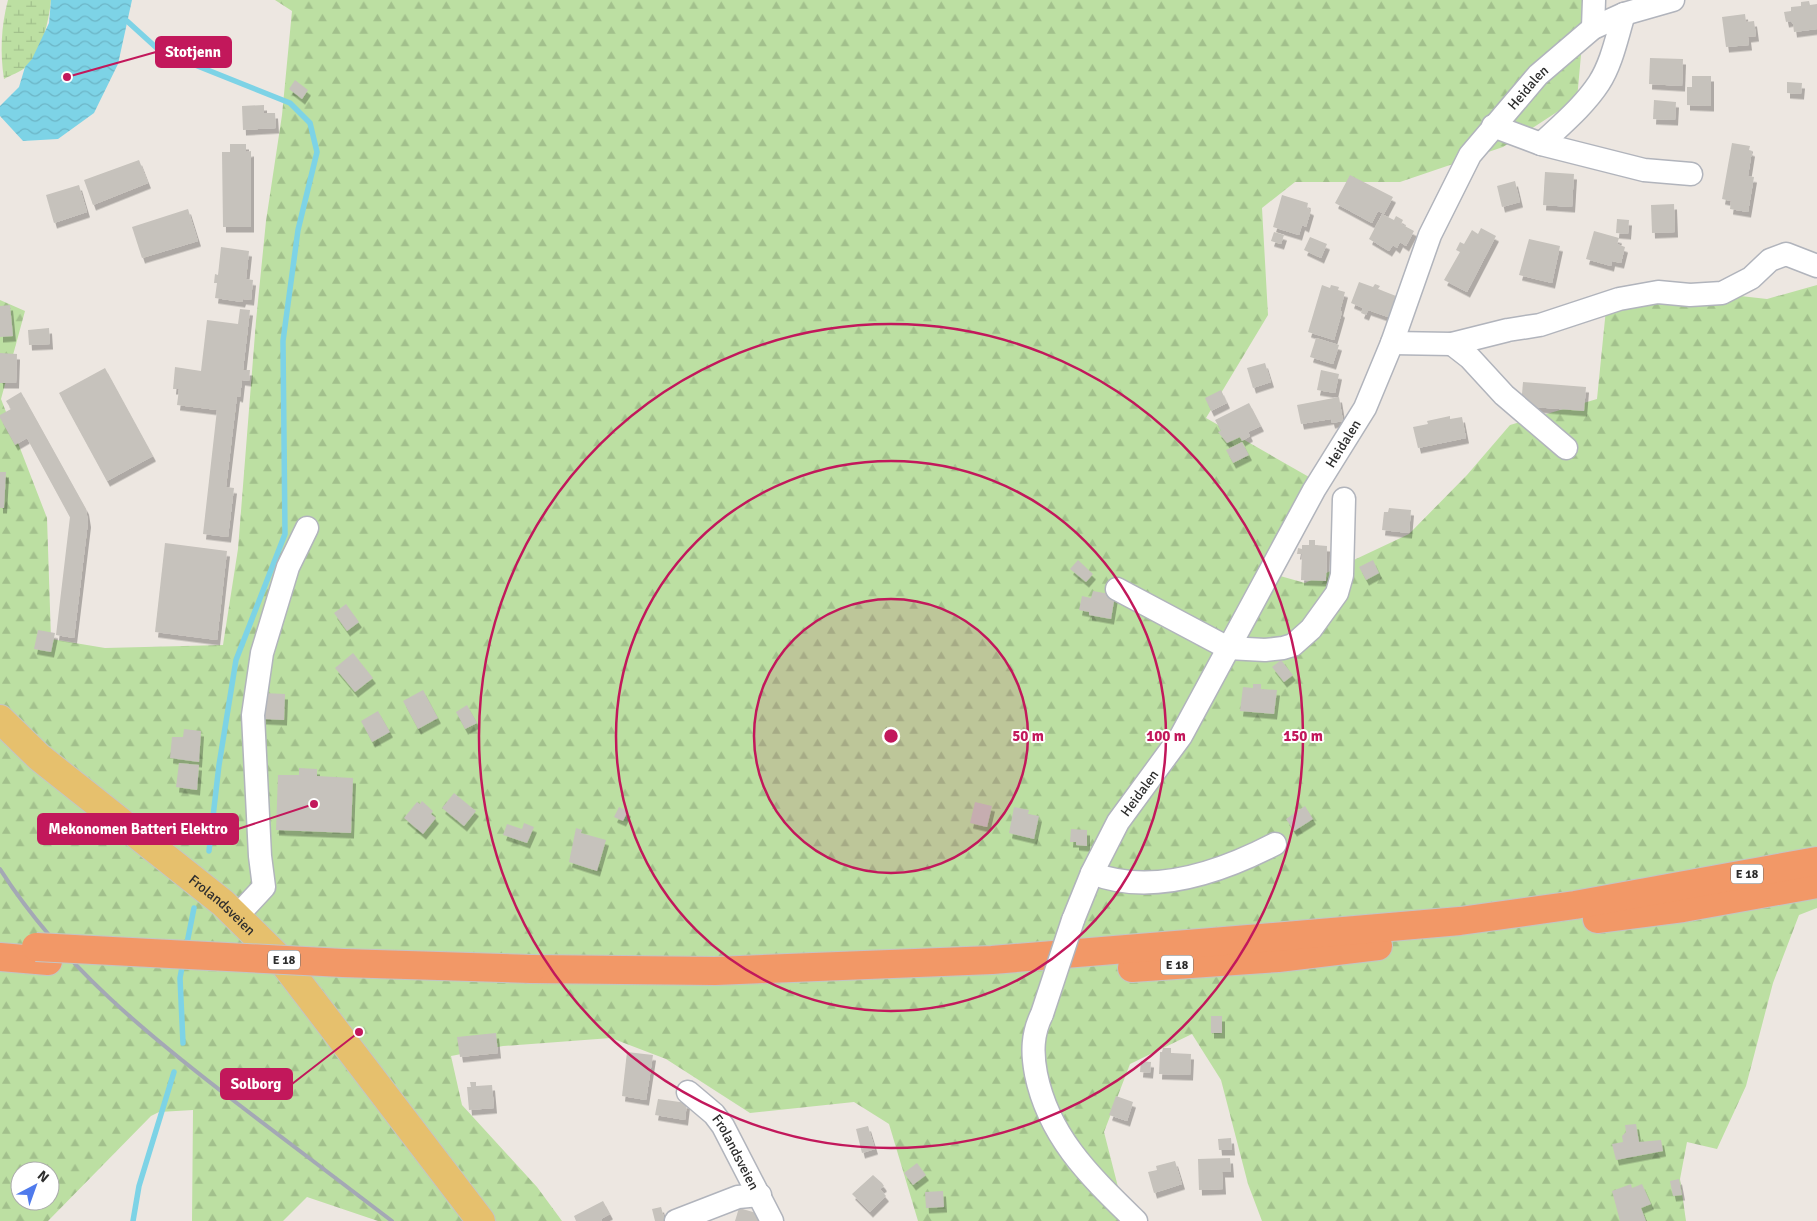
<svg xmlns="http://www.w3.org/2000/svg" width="1817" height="1221" font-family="Signika,sans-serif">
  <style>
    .forest { fill: url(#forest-firs); fill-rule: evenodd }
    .wetland { fill: url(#wetland-marsh) }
    .water { fill: url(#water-waves) }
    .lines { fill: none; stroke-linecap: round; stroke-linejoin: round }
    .stream { stroke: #7dd3e6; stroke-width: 5.5 }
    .building { fill: #c6c2bc; filter: url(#shadow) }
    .street-casing { stroke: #b1b4bc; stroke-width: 25 }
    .primary-casing { stroke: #c4c4c4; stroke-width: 30 }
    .highway-casing { stroke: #c4c4c4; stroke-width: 30 }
    .street { stroke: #fff; stroke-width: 22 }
    .primary { stroke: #e6c06d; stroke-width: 28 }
    .highway { stroke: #f29867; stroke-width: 28 }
    .rail { stroke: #a4a8b5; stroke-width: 4 }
    .street-bridge-casing { stroke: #b1b4bc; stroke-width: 25; stroke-linecap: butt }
    .highway-bridge-casing { stroke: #c4c4c4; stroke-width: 30; stroke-linecap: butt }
    .street-bridge { stroke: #fff; stroke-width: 22 }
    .highway-bridge { stroke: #f29867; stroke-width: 28 }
    .ring { fill: none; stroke: #c2185b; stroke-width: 2.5 }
    .labels { text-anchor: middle; stroke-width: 4; stroke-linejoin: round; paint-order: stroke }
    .shield { fill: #fff; stroke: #6c6c6c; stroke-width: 1 }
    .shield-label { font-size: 12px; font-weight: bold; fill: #2d2d2d }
    .street-label { font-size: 14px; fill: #2d2d2d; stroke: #fff }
    .centre { fill: #c2185b; stroke: #fff; stroke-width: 2.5 }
    .ring-label { font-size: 15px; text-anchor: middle; font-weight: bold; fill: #c2185b; stroke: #fff; stroke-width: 4; stroke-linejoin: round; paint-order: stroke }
    .leader { fill: none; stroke: #c2185b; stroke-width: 2 }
    .callout-dot { fill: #c2185b; stroke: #fff; stroke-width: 2 }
    .callout { fill: #c2185b; stroke: #c2185b; stroke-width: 2 }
    .callout-label { font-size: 15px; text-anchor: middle; font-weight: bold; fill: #fff }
  </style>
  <defs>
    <pattern id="forest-firs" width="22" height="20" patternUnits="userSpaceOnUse" patternTransform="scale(1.25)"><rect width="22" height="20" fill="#bcdfa2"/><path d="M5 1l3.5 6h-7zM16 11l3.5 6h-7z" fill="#a2c08c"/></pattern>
    <pattern id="wetland-marsh" width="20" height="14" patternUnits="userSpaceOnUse" patternTransform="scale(1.25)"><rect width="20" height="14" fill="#bcdfa2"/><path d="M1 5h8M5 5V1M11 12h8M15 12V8" fill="none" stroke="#a2c08c"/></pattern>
    <pattern id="water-waves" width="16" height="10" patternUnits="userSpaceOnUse" patternTransform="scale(1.25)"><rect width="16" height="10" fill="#7dd3e6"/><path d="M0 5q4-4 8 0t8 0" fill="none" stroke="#6cb5c6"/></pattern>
    <filter id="shadow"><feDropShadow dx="3" dy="5.5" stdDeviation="0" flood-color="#0004"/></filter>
  </defs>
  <rect width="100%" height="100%" fill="#ede7e1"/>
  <!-- forest -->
  <path class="forest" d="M275,0H1586L1577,99L1503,147L1400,182H1295L1262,208L1268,315L1206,418L1309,477L1273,574L1305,583L1409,534L1467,475L1510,425L1597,399L1606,309L1661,287L1767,299L1817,285V908L1799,915L1773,983L1746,1086L1717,1149L1687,1142L1680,1179L1686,1221H1262L1248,1184L1221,1080L1192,1034L1130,1064L1104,1132L1118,1187L1146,1221H918L889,1124L854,1102L750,1113L666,1059L611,1038L503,1046L451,1056L462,1105L537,1187L562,1221H378L307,1197L283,1221H192L193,1110L159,1112L151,1116L48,1221H0V300L25,311L1,399L47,518L51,639L105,648L223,645L238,549L256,321L266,221L282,115L292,11ZM20,1171H50V1201H20Z"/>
  <!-- wetland -->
  <path class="wetland" d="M8,0H51C49,20 42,53 26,67C20,72 11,75 4,79C0,53 1,26 8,0Z"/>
  <!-- water -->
  <path class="water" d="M51,0H132L118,64L94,113L58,139L23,141L0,116V106L19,87L25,67L32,59L49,23Z"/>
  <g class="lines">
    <!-- stream -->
    <g class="stream">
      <path d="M127,21L160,51L290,103L310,123L317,152L298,230L283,341L285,534L236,660L219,765L209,851"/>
      <path d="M186,948L194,908"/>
      <path d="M183,1043L180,978L183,962"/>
      <path d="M133,1221L139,1186L174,1072"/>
    </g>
  </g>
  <!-- building -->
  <g class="building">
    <path d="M1809,1L1810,5L1817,4V29L1794,32L1793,24L1791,21L1786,22L1784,12L1791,11V7L1801,6V2Z"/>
    <path d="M1745,14L1746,22L1754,21L1756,36L1748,37L1749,45L1726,47L1722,17Z"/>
    <path d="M1650,58L1683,59L1682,86L1649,84Z"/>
    <path d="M1692,76H1711V106L1687,105V87H1692Z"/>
    <path d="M295,80L308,90L302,99L289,89Z"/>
    <path d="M1787,82L1802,83L1801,94L1787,93Z"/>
    <path d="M1654,100L1676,102L1675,120L1653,119Z"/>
    <path d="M264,105V113H275L276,128L243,130L242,106Z"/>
    <path d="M1732,143L1750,146L1749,150L1752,151L1748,176L1754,177L1748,212L1730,209L1731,201L1722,199Z"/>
    <path d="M230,144H246V152L251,151V227H223L222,152H230Z"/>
    <path d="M139,160L148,183L93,205L84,180Z"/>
    <path d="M1545,172L1574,174L1572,207L1543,205Z"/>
    <path d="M1350,175L1393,197L1384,214L1378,211L1372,223L1335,203Z"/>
    <path d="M1515,181L1520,202L1502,207L1497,186Z"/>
    <path d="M79,185L87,212L54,223L46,195Z"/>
    <path d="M1282,195L1308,203L1307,208L1311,210L1306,227L1302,225L1299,235L1273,227Z"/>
    <path d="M1674,204L1675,232L1652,233L1651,205Z"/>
    <path d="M188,209L198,241L142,258L132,227Z"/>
    <path d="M1382,214L1394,220L1396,216L1403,220L1401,224L1414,231L1406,246L1400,242L1397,248L1393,245L1389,251L1369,239Z"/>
    <path d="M1617,219L1629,220L1628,234L1616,233Z"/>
    <path d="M1481,228L1496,236L1467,292L1444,280L1460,252L1456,250L1460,242L1464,244L1472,230L1478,234Z"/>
    <path d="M1594,231L1619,238L1617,244L1625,247L1621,263L1612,261L1611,266L1586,259Z"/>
    <path d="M1274,232L1284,235L1281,244L1271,241Z"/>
    <path d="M1310,237L1327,244L1321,258L1304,250Z"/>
    <path d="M1529,239L1560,246L1552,283L1519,275Z"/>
    <path d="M221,247L249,251L246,279L253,280L251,300L243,299L242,302L215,298L217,283H214L215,274L218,275Z"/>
    <path d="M1359,282L1373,287L1375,284L1380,286L1378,289L1396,296L1388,317L1368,310L1366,315L1361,313L1363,308L1351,303Z"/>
    <path d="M1322,285L1330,288L1331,285L1339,287L1338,290L1345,292L1340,311L1342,312L1334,340L1308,332Z"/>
    <path d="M10,305L13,336L0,337V306Z"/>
    <path d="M240,309L250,310L243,370H250L249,381L242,380L240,397L237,396L226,487L234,488L228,537L203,534L217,410L177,405L179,389H173L175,367L201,371L207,320L238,324Z"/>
    <path d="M49,328L50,344L29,345L28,330Z"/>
    <path d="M1316,338L1339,345L1333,364L1310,357Z"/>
    <path d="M0,353L17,354L16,383H0Z"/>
    <path d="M1265,363L1271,382L1253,388L1247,368Z"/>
    <path d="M105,368L153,456L107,481L59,393Z"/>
    <path d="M1321,370L1339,374L1335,393L1317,390Z"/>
    <path d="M1523,382L1586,387L1584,411L1521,406Z"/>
    <path d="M1221,390L1227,403L1211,411L1205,398Z"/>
    <path d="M21,392L86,509L88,522L74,638L56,635L70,517L27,438L15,445L0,418V415L11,409L6,401Z"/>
    <path d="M1339,397L1343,421L1332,423L1331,419L1301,424L1297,405Z"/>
    <path d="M1249,403L1261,426L1248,432L1250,436L1242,441L1240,437L1227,443L1218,432L1221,431L1215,420Z"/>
    <path d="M1450,416V419L1462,417L1466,438L1418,448L1413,427L1428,424L1427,421Z"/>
    <path d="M1242,442L1249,455L1233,463L1226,450Z"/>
    <path d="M0,472H6L4,508H0Z"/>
    <path d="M1389,508L1411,510L1409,533L1382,530L1384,512H1388Z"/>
    <path d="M1309,540H1315V545L1327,546L1326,581L1301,580L1302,554H1297L1298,548L1302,549V545H1309Z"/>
    <path d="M165,543L227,551L217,640L155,632Z"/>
    <path d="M1078,560L1093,574L1086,582L1070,569Z"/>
    <path d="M1373,560L1379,573L1366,580L1359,567Z"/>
    <path d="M1093,591L1115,595L1111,619L1089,615V612L1079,610L1082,596L1091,598Z"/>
    <path d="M346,604L359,622L347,631L334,613Z"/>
    <path d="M38,630L55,633L51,652L34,649Z"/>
    <path d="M353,653L373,678L355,692L335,668Z"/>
    <path d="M1281,660L1293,675L1284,682L1272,667Z"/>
    <path d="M1253,684H1261V689L1277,690L1274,714L1240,711L1243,687L1253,688Z"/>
    <path d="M423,690L438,718L418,729L403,701Z"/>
    <path d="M264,693L285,694L284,720L263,719Z"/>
    <path d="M467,705L477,723L465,729L456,712Z"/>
    <path d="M378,711L390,732L372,742L361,721Z"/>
    <path d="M184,729L201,731L199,762L170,758L172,737H183Z"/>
    <path d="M179,763L199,765L197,790L176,787Z"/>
    <path d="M299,768L317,769V776L353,778L351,833L276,830L278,775H299Z"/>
    <path d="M454,793L476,811L464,826L442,808Z"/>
    <path d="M422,801L433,811L431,814L436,818L423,834L404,818L417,802L420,804Z"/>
    <path d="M975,802L992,806L987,827L970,823Z"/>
    <path d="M1305,806L1313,819L1294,831L1286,819Z"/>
    <path d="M619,807L628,811L623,821L614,817Z"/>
    <path d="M1014,807L1029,810L1028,814L1039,816L1034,839L1009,833Z"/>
    <path d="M524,823L534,827L527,843L503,835L507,824L522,829Z"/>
    <path d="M576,828L582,830L581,833L606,840L597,871L569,862Z"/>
    <path d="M1071,829L1087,830V846L1076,845V842H1070Z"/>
    <rect x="1211" y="1016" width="11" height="17"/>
    <path d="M496,1033L498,1053L460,1057L457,1037Z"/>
    <path d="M1163,1048H1171V1053L1191,1054L1190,1075L1159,1074L1160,1052H1162Z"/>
    <path d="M627,1052L653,1055L646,1100L622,1096Z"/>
    <path d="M1141,1061L1151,1062L1150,1073L1140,1072Z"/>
    <path d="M470,1082H476V1086L492,1085L494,1108L469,1110L467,1087H471Z"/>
    <path d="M1116,1096L1133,1102L1127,1121L1109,1115Z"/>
    <path d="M658,1099L687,1103L685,1120L655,1115Z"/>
    <path d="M1636,1124L1639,1142L1661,1140L1663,1151L1616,1160L1612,1144L1623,1142L1622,1136L1626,1132L1625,1125Z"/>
    <path d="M868,1126L875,1149L862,1153L856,1129Z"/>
    <path d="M1231,1138L1232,1150H1219L1218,1139Z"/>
    <path d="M1230,1158L1231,1172H1222L1223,1189L1199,1190L1198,1159Z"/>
    <path d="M1175,1161L1182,1184L1154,1193L1148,1172L1157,1170L1156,1166Z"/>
    <path d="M917,1163L926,1175L913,1185L904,1173Z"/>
    <path d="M873,1175L882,1183L884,1186L880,1189L886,1196L870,1212L852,1194Z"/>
    <path d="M1679,1179L1682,1195L1673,1196L1670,1181Z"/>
    <path d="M1631,1184L1632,1188L1642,1184L1651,1204L1641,1208L1646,1221H1620L1612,1191Z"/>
    <path d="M943,1191L944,1207L926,1208L925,1192Z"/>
    <path d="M603,1201L610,1214L601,1219L602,1221H576L574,1216Z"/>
    <path d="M661,1207L665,1221H655L652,1209Z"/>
    <path d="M739,1208L760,1214L758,1221H735Z"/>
  </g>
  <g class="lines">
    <defs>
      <g id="street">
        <path d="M1593,28L1594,0"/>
        <path d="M1493,126L1541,144L1644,170L1691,174"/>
        <path d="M1541,144C1561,125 1584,106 1599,83C1612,63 1617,36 1624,14"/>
        <path d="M1392,343L1452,344L1508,330L1540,325L1619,299L1658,292L1690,295L1722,293L1751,278L1770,260L1786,254L1817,266"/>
        <path d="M1452,344L1470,358L1504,395L1566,448"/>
        <path d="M1117,589L1228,648L1265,650L1283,648L1293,645L1311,629L1337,593L1342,575L1344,499"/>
        <path d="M1092,873C1152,897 1221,872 1275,844"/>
        <path d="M237,916L264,887L260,856L253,715L262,653L288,567L307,528"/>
        <path id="s1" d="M1073,920L1092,873L1118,822L1181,736L1314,490L1365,408L1392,343L1430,235L1470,155L1538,75L1593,28L1624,14L1673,0"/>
        <path d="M1042,1014C1032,1034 1032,1053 1036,1074C1049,1138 1091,1177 1136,1221"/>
        <path id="s2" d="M688,1092L714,1114L723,1126L772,1221"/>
        <path d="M676,1221L738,1197L760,1195"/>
      </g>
      <g id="primary">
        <path id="s3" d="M0,719L39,757L223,903L282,961L481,1221"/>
      </g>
      <g id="highway">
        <path d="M1597,919L1683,908L1817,884"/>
        <path d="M0,957L48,961"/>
        <path d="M1132,968L1278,958L1378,946"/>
        <path d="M531,969L715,971L992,960L1274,937L1460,921L1575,905L1817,861"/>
      </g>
    </defs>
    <!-- street casing -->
    <use href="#street" class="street-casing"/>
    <!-- primary casing -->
    <use href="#primary" class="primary-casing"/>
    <!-- highway casing -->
    <use href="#highway" class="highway-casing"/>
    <!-- street -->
    <use href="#street" class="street"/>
    <!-- primary -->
    <use href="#primary" class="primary"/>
    <!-- highway -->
    <use href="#highway" class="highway"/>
    <!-- rail -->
    <path class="rail" d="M0,869C62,966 149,1036 238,1104C289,1143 341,1182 392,1221"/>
    <defs>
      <path id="street-bridge" d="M1042,1014L1073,920"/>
      <path id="highway-bridge" d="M36,947L343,963L531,969"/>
    </defs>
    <!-- street-bridge casing -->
    <use href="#street-bridge" class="street-bridge-casing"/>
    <!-- highway-bridge casing -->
    <use href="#highway-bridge" class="highway-bridge-casing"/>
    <!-- street-bridge -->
    <use href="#street-bridge" class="street-bridge"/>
    <!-- highway-bridge -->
    <use href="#highway-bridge" class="highway-bridge"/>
  </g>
  <!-- distance rings -->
  <circle cx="891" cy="736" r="137" fill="#c2185b" fill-opacity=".12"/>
  <g class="ring">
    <circle cx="891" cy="736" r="137"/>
    <circle cx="891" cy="736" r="275"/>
    <circle cx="891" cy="736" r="412"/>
  </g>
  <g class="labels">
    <!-- shield labels -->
    <g class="shield">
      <rect x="1731" y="864.5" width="32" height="19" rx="4"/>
      <rect x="268" y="950.5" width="32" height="19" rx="4"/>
      <rect x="1161" y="955.5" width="32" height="19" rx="4"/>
    </g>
    <g class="shield-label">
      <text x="1747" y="878">E 18</text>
      <text x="284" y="964">E 18</text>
      <text x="1177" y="969">E 18</text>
    </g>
    <!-- street labels -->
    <g class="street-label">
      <text dy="5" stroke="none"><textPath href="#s1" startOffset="954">Heidalen</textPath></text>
      <text dy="5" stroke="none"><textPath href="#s1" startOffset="549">Heidalen</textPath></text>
      <text dy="5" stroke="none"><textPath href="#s1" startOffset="144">Heidalen</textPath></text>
      <text dy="5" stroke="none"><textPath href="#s3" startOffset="290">Frolandsveien</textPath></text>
      <text dy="5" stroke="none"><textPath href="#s2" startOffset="78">Frolandsveien</textPath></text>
    </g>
  </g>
  <circle cx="891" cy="736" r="8" class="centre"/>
  <g class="ring-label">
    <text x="1028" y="741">50 m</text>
    <text x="1166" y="741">100 m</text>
    <text x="1303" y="741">150 m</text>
  </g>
  <!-- callouts -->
  <path class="leader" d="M67 77L156 52M314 804L238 829M359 1032L292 1084"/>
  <g class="callout-dot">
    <circle cx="67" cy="77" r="5"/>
    <circle cx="314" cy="804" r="5"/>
    <circle cx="359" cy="1032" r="5"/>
  </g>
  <g class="callout">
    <rect x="156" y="37" width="75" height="30" rx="5"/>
    <rect x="38" y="814" width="200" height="30" rx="5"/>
    <rect x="221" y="1069" width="71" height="30" rx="5"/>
  </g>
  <g class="callout-label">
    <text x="193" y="57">Stotjenn</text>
    <text x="138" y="834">Mekonomen Batteri Elektro</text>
    <text x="256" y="1089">Solborg</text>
  </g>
  <!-- north arrow -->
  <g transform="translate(35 1186) rotate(41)"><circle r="24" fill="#ffffff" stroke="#ababab"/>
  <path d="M0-4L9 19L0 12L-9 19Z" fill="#4f7aec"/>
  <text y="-8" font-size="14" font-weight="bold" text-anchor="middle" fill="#2d2d2d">N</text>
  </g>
</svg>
